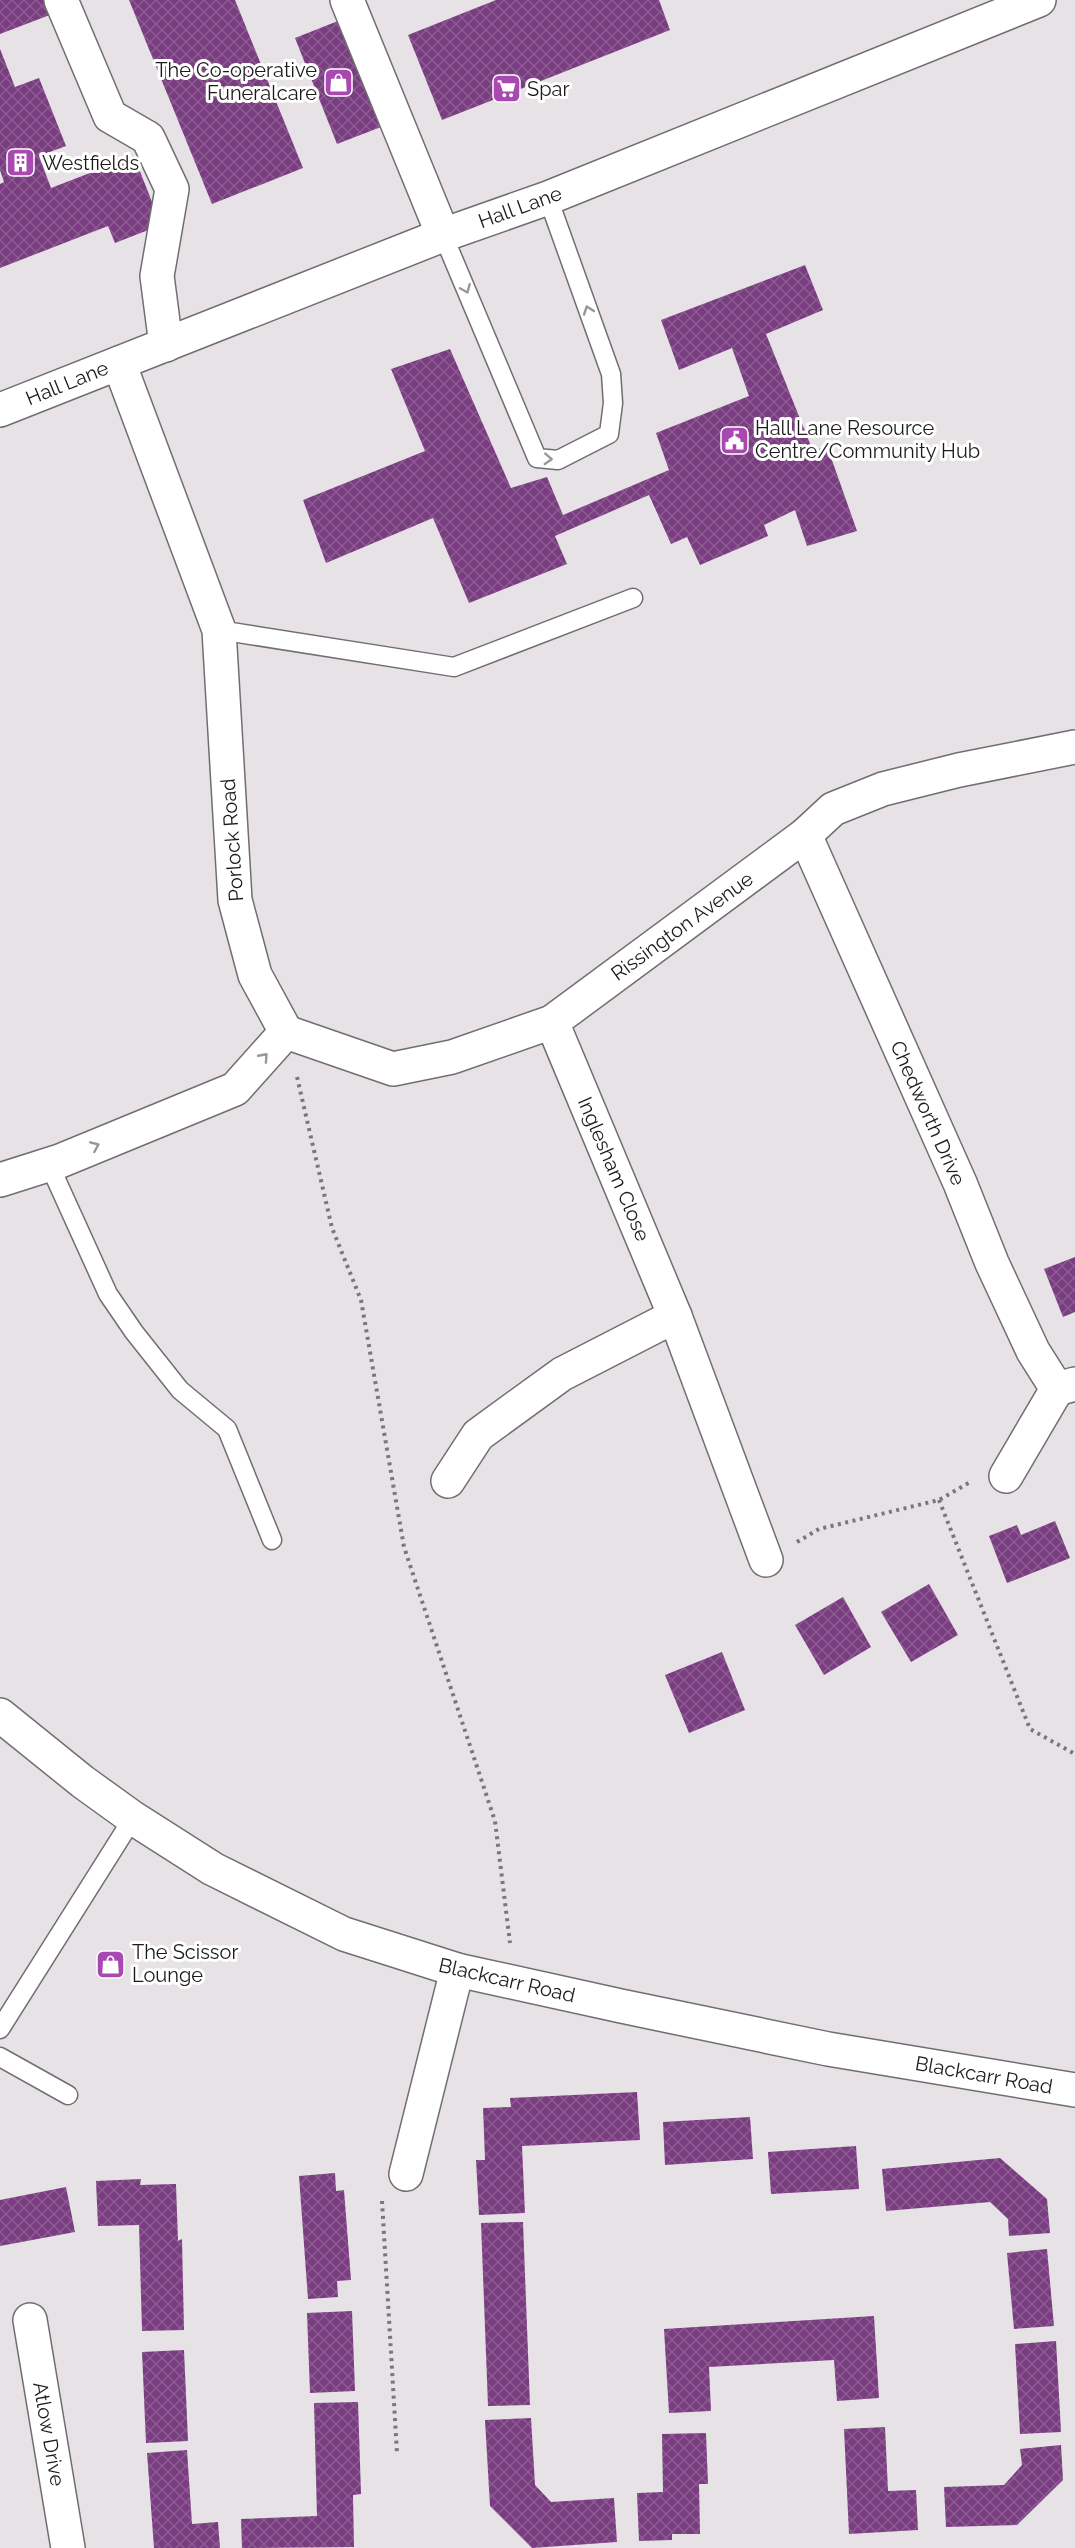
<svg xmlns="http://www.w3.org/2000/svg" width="1075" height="2548" font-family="Raleway,sans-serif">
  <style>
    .building { fill: url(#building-cross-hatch) }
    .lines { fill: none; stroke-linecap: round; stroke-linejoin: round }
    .lane-casing { stroke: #716e71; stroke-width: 21 }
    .street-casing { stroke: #716e71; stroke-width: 36 }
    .path { stroke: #797779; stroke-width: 4; stroke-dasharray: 3 4.5; stroke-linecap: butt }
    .lane { stroke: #fff; stroke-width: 18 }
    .street { stroke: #fff; stroke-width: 33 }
    .oneway { stroke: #999899 }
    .labels { text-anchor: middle; stroke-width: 6; stroke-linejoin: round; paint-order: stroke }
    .poi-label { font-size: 20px; fill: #1c1b1c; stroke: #fff; text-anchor: start }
    .street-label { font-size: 20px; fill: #1c1b1c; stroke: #fff }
  </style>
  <defs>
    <pattern id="building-cross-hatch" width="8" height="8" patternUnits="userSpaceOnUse" patternTransform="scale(1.5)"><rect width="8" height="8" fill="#7b3d81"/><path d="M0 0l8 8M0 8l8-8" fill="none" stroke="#8b5c90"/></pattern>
  </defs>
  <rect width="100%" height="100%" fill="#e6e2e6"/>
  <!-- building -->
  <g class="building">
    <path d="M0,0H50L55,13L0,34Z"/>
    <path d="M129,0H235L303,168L212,204Z"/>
    <path d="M496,0H659L670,30L442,120L408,35Z"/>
    <path d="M338,21L381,127L337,144L295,38Z"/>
    <path d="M0,49L15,87L39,78L66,146L39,156L51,188L134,156L161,225L115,243L108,226L0,268V184L4,182L0,170Z"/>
    <path d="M805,265L823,310L766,334L813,451L827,446L857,531L807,546L795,510L764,525L768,536L700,565L687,537L671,544L649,495L555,536L567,564L469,603L433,518L326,563L303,500L425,451L391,369L450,349L511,488L547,477L563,515L669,470L656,433L749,396L732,348L679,370L661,320Z"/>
    <path d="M1075,1257V1312L1063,1317L1044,1269Z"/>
    <path d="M1055,1521L1070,1558L1007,1583L989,1536L1017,1525L1021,1535Z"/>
    <path d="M929,1584L958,1635L911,1662L881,1612Z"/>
    <path d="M843,1597L871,1647L824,1675L795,1625Z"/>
    <path d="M722,1652L745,1710L689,1733L665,1675Z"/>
    <path d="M637,2092L640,2140L522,2146L525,2213L479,2215L476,2160H485L483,2108L511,2107L510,2098Z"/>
    <path d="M750,2117L753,2159L665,2165L663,2122Z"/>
    <path d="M856,2146L859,2189L771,2194L768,2152Z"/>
    <path d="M1000,2158L1047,2199L1050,2233L1009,2236L1008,2219L990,2202L886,2211L882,2169Z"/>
    <path d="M335,2173L336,2191L344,2190L351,2280L337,2281L338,2297L308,2299L299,2176Z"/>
    <path d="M141,2179L140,2185L176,2184L178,2241L182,2239L184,2330L142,2331L139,2225L98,2226L96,2181Z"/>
    <path d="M66,2187L75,2232L0,2246V2200Z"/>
    <path d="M523,2222L530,2405L488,2406L481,2223Z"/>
    <path d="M1047,2249L1054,2326L1014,2329L1007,2253Z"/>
    <path d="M352,2311L355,2391L310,2393L307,2313Z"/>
    <path d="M874,2316L879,2398L837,2401L834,2360L709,2367L711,2411L669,2413L664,2329Z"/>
    <path d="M1056,2341L1061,2432L1020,2434L1015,2344Z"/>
    <path d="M184,2350L188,2441L146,2443L142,2352Z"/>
    <path d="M358,2402L361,2494L353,2495L354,2547L242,2548L241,2519L317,2516L314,2403Z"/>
    <path d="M531,2418L535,2485L551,2502L614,2498L617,2542L532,2548L490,2506L485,2420Z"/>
    <path d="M885,2427L888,2491L916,2490L918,2530L849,2534L844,2429Z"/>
    <path d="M706,2433L708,2484H699L700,2534H672V2540L639,2541L637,2493L663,2492L662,2434Z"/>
    <path d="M1061,2445L1063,2480L1017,2525L946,2527L944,2487L1004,2485L1022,2465L1020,2449Z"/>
    <path d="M187,2450L192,2524L218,2522L220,2548H154L147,2453Z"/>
  </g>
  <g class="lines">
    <defs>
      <g id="lane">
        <path d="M443,235L537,458L558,460L609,434L613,403L611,374L548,198"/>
        <path d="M219,630L454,667L633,598"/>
        <path d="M49,1164L108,1294L134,1332L180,1390L227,1429L272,1540"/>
        <path d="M0,2029L133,1818"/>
        <path d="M0,2057L68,2095"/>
      </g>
      <g id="street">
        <path d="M61,0L110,116L148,138L172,189L157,276L166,345"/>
        <path d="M347,0L443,235"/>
        <path d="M119,363L219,630L235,900L255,975L286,1032"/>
        <path d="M0,410L443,235L548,198L1039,0"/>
        <path d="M805,835L960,1183L992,1263L1033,1351L1057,1389L1075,1384"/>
        <path d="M552,1022L675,1316L766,1560"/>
        <path d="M286,1032L393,1069L452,1057L552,1022L805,835L833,809L883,789L959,770L1075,747"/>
        <path d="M0,1180L60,1161L235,1089L286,1032"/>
        <path d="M1006,1476L1057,1389"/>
        <path d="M448,1481L478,1435L562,1374L675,1316"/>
        <path d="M0,1715L83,1782L133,1818L213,1869L344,1934L457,1970L621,2006L828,2049L1075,2090"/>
        <path d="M406,2174L457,1970"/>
        <path d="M30,2320L68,2548"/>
      </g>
    </defs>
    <!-- lane casing -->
    <use href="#lane" class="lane-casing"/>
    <!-- street casing -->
    <use href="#street" class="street-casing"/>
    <!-- path -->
    <g class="path">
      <path d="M297,1077L332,1228L361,1300L404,1547L495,1821L510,1943"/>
      <path d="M939,1500L1030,1729L1075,1754"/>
      <path d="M797,1542L819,1529L939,1500L972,1481"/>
      <path d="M382,2201L397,2453"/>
    </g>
    <!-- lane -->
    <use href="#lane" class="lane"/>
    <!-- street -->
    <use href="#street" class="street"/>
  </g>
  <!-- one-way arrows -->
  <defs><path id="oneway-chevron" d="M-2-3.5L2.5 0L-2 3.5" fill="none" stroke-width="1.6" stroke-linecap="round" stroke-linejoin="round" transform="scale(1.5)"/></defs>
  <g class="oneway">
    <use href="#oneway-chevron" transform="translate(466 289) rotate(67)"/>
    <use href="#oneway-chevron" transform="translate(588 310) rotate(-110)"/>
    <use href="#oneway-chevron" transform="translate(548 459) rotate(3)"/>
    <use href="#oneway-chevron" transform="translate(264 1057) rotate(-48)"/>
    <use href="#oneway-chevron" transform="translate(95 1146) rotate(-23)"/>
  </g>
  <!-- icons -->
  <defs>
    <symbol id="shop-square" viewBox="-11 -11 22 22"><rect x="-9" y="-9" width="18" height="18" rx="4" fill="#a848b0" stroke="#fff"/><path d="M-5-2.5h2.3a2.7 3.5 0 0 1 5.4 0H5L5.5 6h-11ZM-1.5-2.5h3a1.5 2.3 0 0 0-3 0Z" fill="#fff"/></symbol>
    <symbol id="supermarket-square" viewBox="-11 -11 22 22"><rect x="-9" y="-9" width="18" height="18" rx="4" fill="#a848b0" stroke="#fff"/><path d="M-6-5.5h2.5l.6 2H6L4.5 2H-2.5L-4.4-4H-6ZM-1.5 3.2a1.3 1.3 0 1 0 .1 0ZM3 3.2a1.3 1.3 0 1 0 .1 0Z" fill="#fff"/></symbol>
    <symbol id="building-square" viewBox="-11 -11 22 22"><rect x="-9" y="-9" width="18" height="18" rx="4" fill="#a848b0" stroke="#fff"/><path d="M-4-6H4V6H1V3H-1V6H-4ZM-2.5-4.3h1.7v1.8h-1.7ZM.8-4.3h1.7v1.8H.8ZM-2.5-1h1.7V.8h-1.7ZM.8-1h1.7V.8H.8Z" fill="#fff"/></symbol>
    <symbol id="civic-square" viewBox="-11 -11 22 22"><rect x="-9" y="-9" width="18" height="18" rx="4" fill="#a848b0" stroke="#fff"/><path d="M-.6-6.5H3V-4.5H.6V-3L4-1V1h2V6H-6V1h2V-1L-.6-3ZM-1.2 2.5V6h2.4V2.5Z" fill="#fff"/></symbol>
  </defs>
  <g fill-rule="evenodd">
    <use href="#shop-square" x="322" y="66" width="33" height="33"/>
    <use href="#supermarket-square" x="490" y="72" width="33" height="33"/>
    <use href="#building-square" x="4" y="146" width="33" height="33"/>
    <use href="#civic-square" x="718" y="424" width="33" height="33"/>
    <use href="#shop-square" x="94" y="1948" width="33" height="33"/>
  </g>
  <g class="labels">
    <!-- poi labels -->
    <g class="poi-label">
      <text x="317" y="77" text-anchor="end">The Co-operative<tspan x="317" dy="23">Funeralcare</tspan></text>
      <text x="527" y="96">Spar</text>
      <text x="42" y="170">Westfields</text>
      <text x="755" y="435">Hall Lane Resource<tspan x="755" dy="23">Centre/Community Hub</tspan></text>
      <text x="132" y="1959">The Scissor<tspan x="132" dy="23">Lounge</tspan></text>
    </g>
    <!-- street labels -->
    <g class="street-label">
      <text transform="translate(520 207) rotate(-20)" y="7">Hall Lane</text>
      <text transform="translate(67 383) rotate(-22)" y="7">Hall Lane</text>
      <text transform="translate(232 840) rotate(-94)" y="7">Porlock Road</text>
      <text transform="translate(682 926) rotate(-36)" y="7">Rissington Avenue</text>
      <text transform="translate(928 1113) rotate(66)" y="7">Chedworth Drive</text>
      <text transform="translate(614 1169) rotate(67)" y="7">Inglesham Close</text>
      <text transform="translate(507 1980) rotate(13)" y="7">Blackcarr Road</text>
      <text transform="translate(984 2075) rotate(10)" y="7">Blackcarr Road</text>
      <text transform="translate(49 2434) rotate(80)" y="7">Atlow Drive</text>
    </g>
  </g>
</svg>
